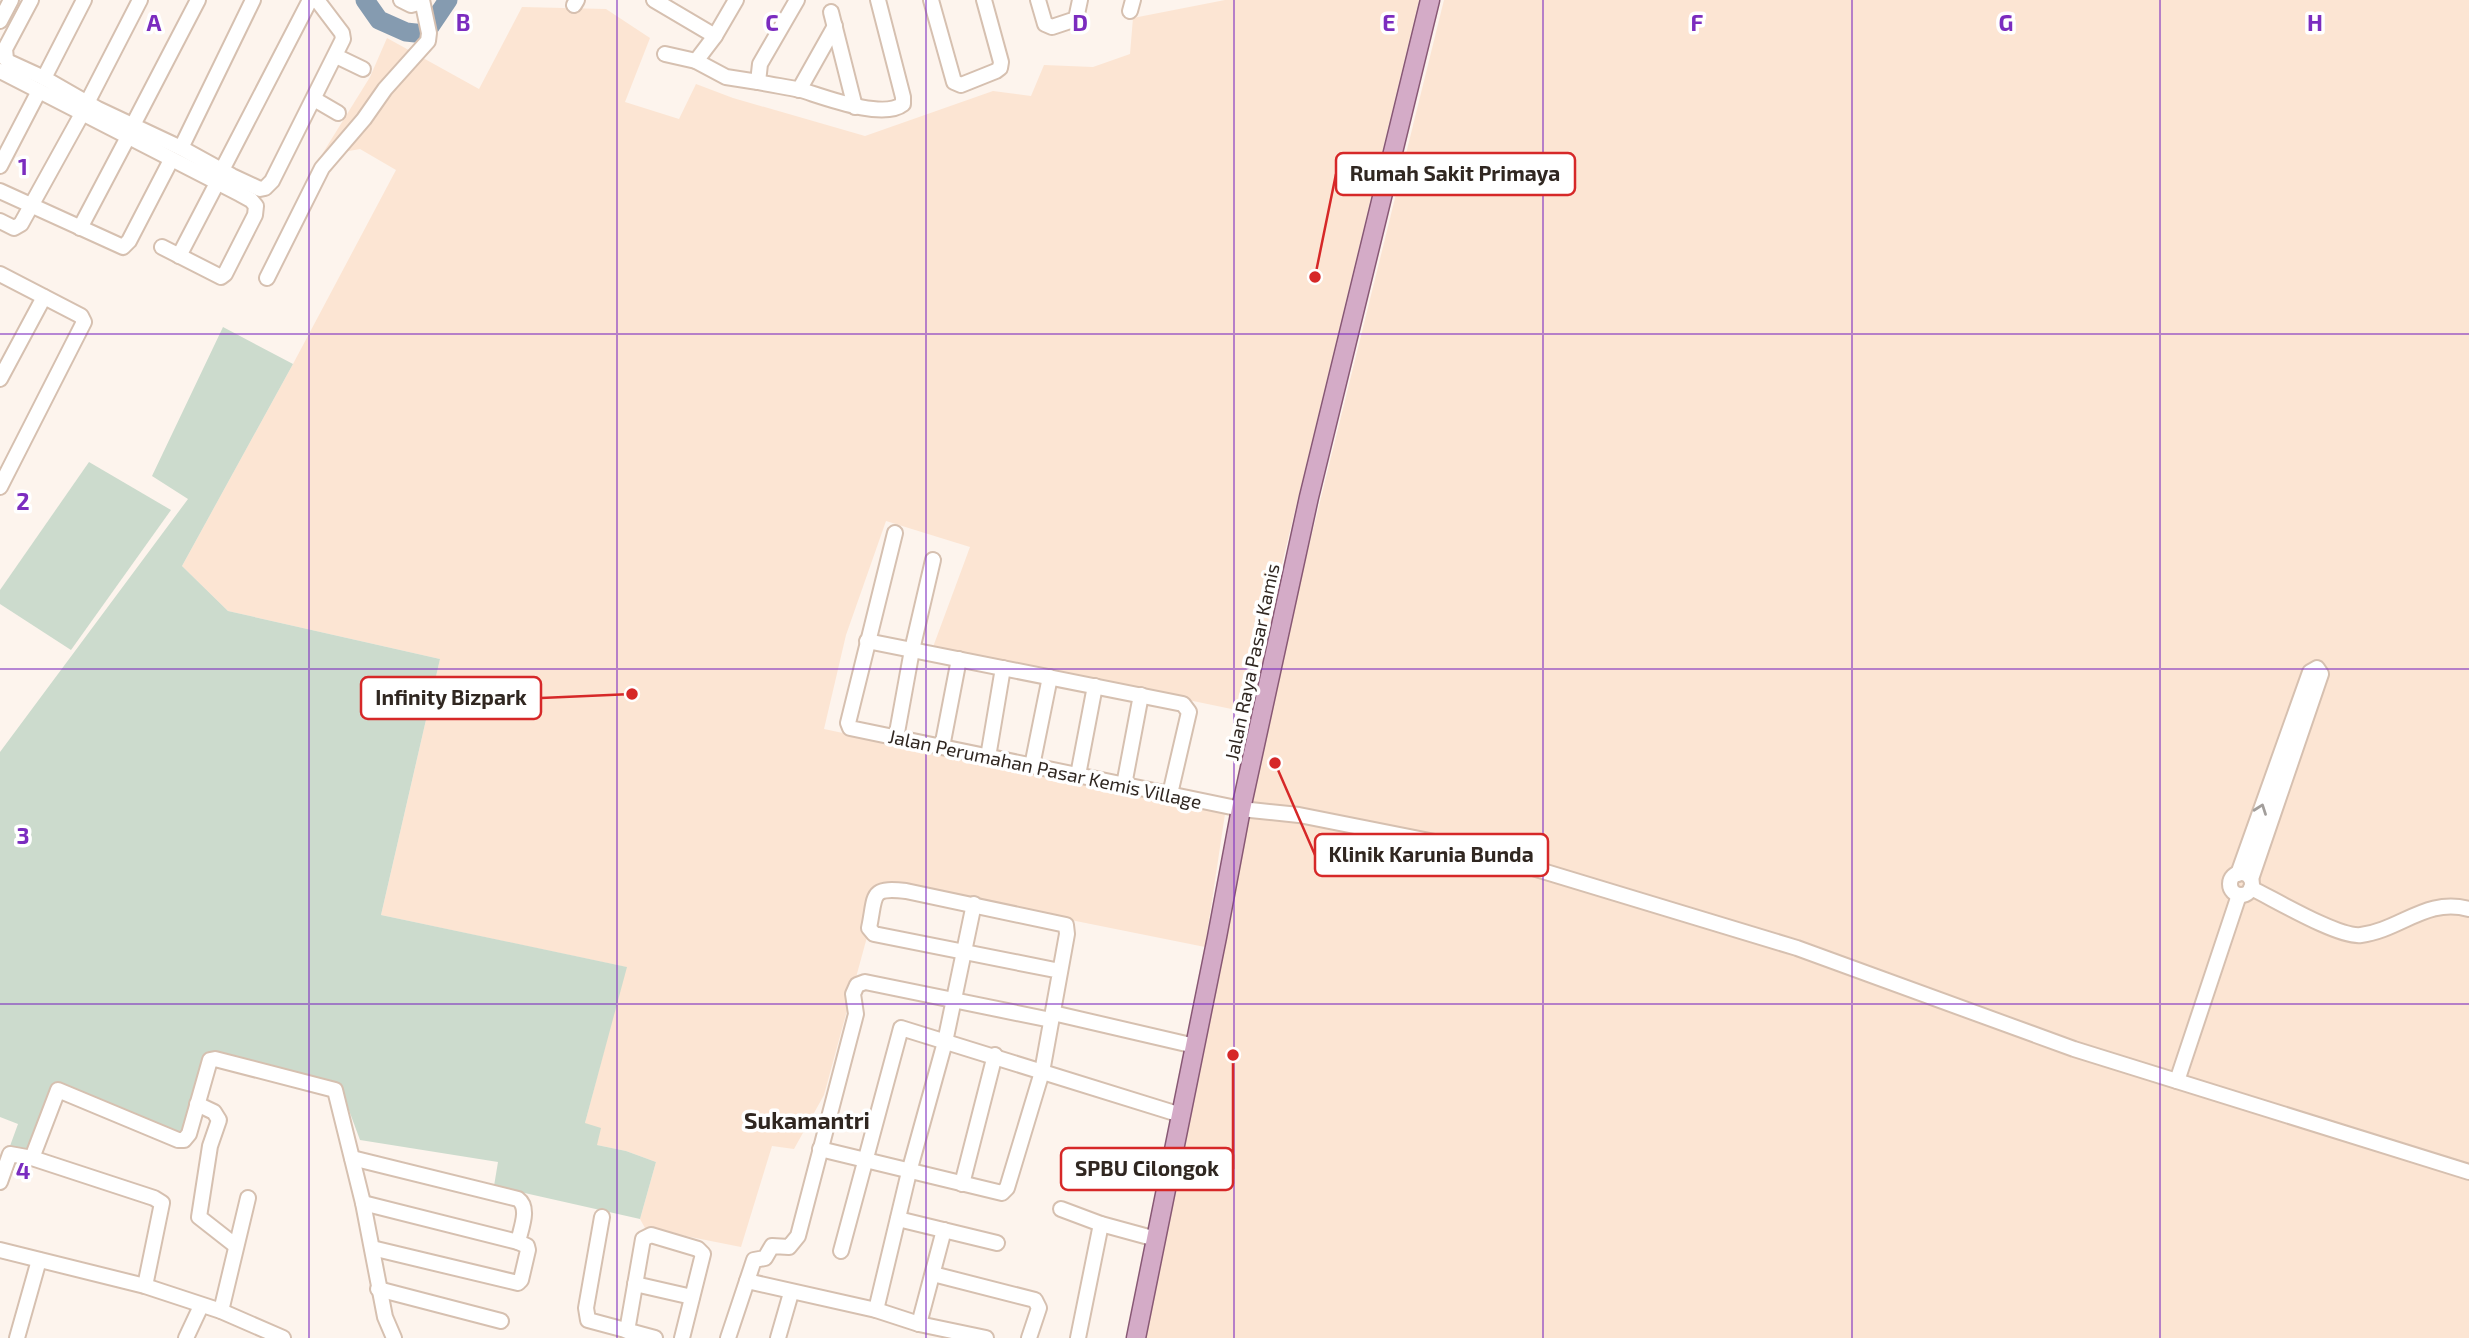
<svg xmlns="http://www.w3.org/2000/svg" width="2469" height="1338" font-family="'Exo 2',sans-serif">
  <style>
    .built { fill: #fce5d3 }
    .green { fill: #ccdbcd }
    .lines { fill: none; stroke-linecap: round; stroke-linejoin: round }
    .river { stroke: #859bb0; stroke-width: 19 }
    .minor-casing { stroke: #d6c0b0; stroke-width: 18 }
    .major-casing { stroke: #885874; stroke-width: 21 }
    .minor { stroke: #fff; stroke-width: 14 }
    .major { stroke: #d4abc7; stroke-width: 18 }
    .oneway { stroke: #a29e9b }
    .grid { fill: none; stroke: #7b2cbf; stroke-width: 2; stroke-opacity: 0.55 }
    .labels { text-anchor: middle; stroke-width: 7; stroke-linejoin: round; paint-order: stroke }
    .street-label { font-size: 19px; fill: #302721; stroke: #fff }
    .quarter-label { font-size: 23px; font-weight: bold; fill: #302721; stroke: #fff }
    .grid-label { font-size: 23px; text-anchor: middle; font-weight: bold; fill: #7b2cbf; stroke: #fff; stroke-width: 7; stroke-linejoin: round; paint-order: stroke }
    .leader { fill: none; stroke: #d62828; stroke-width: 2.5 }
    .callout-dot { fill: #d62828; stroke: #fff; stroke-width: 2.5 }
    .callout { fill: #fff; stroke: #d62828; stroke-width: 2.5 }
    .callout-label { font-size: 21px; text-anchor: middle; font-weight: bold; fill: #302721 }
  </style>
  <rect width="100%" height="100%" fill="#fdf4ed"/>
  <!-- built -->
  <g class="built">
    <path d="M1225,0H1419L1246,712L933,647L970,547L886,521L846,635L824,729L1225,814L1205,947L882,882L824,1095L794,1149L772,1146L741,1247L645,1228L640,1219L656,1162L626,1151L597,1145L585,1123L626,967L381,915L440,659L228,611L182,566L293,364L396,170L360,149L321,156L370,77L387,38L479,89L522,7L606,9L650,38L625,102L679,119L696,84L733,98L865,136L993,91L1031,96L1044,65L1093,67L1130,54L1133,18Z"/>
    <path d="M1444,0H2469V1338H1146L1161,1247L1267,716Z"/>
  </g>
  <!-- green -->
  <g class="green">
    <path d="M223,327L293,364L182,566L228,611L440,659L381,915L627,967L585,1123L601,1128L597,1145L626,1151L656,1162L640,1219L494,1186L498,1162L360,1140L340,1086L205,1058L185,1136L54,1084L30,1153L10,1146L18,1124L0,1117V752L188,499L152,476Z"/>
    <path d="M89,462L171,510L71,650L0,604V590Z"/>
  </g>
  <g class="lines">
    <!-- river -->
    <path class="river" d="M365,0L379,20L406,32L425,34L448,0"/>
    <defs>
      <g id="minor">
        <path d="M31,0L5,49L6,59L9,62L44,78L98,109L183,149L232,176L260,189L265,188L272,181L343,39L342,33L317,0"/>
        <path d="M401,0L411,5L422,2"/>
        <path d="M654,0L715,36"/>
        <path d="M797,0L760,64L758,82C772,85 787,87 801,90C824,97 883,120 903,104V97L878,0"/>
        <path d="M931,0L954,82L961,85L996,71L1000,68L1001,62L984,0"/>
        <path d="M1038,0L1045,24L1052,27L1076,19L1080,0"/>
        <path d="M574,5L577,0"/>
        <path d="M1130,11L1133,0"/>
        <path d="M831,12L855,107"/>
        <path d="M0,21L11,0"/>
        <path d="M665,54L696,61L715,36L736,0"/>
        <path d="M336,56L363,69"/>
        <path d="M696,61L726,77L758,82"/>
        <path d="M0,71L240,194L251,200L256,206L255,215L225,274L221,277L162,247"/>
        <path d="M44,78L84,0"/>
        <path d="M799,90L835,26"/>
        <path d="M314,99L338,113"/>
        <path d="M87,103L140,0"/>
        <path d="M133,125L198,0"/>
        <path d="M181,148L253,0"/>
        <path d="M0,166L39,91"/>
        <path d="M222,170L310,0"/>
        <path d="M0,191L123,247L129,241L171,160"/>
        <path d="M0,221L14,228L21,224L83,112"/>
        <path d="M80,228L128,137"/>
        <path d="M179,256L217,183"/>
        <path d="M0,274L81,316L84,322L0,487"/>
        <path d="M267,278L322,168L364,119L385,89L428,41L429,33L422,0"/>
        <path d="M0,379L44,297"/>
        <path d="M895,533L848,723L850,728L1241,809L1299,815L1470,849L1797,948L2074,1049L2469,1172"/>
        <path d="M867,641L1183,704L1189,712L1170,794"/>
        <path d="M896,738L912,650L933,560"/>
        <path d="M942,747L959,659"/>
        <path d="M988,757L1003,668"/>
        <path d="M1032,766L1050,677"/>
        <path d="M1078,775L1095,686"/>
        <path d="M1124,785L1141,695"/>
        <circle cx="2241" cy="884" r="11"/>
        <path d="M2238,874L2310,672L2317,668L2321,674L2251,879"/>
        <path d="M2251,888C2274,899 2339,938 2361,935C2400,930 2427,897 2469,909"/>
        <path d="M1053,1013L1195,1046"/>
        <path d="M2177,1081L2239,895"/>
        <path d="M197,1104L214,1112L219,1120L210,1146L199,1217L236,1246"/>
        <path d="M820,1149L1002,1193L1007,1188L1042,1072L1067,934L1066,925L906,891C869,887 876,895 869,928L874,934L1060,971"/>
        <path d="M32,1158L154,1198L162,1203L145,1286"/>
        <path d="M352,1158L518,1199C530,1208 521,1228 518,1242L527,1246L528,1250L521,1280L518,1283L372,1248"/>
        <path d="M0,1182L10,1154L32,1158L58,1090L178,1140H184L189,1134L210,1060L215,1059L335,1090L363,1203L385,1317L394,1338"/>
        <path d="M962,1184L995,1055"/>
        <path d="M363,1203L518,1242"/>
        <path d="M1061,1209L1101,1224L1156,1239"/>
        <path d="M602,1217L586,1308L588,1320L655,1338"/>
        <path d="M898,1219L997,1243"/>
        <path d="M0,1250L145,1286L221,1311L283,1338"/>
        <path d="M841,1251L901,1028L1181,1115"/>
        <path d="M933,1274L1035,1300L1039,1308L1029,1338"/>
        <path d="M747,1281L876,1310L919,1324L986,1338"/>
        <path d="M635,1284L692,1297"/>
        <path d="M378,1289L501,1321"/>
        <path d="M876,1310L909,1172L945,1042L974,904"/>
        <path d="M221,1311L248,1198"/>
        <path d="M919,1324L944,1230"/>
        <path d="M627,1331L643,1239L651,1235L698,1249L703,1254L682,1338"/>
        <path d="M17,1338L39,1260"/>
        <path d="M186,1338L201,1306"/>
        <path d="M728,1338L754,1260L765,1258L772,1246L789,1247L798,1236L856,1014L853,994L857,985L865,982L1051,1020"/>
        <path d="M778,1338L791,1293"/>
        <path d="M1078,1338L1101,1224"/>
      </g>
      <path id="major" d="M1136,1338L1217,937L1241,809L1309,497L1430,0"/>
    </defs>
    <!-- minor casing -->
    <use href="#minor" class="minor-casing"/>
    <!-- major casing -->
    <use href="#major" class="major-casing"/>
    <!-- minor -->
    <use href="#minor" class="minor"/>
    <!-- major -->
    <use href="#major" class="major"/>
  </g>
  <!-- one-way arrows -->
  <defs><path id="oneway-chevron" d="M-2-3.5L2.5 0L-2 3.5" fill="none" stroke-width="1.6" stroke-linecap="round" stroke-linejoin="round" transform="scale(1.75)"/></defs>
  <use class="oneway" href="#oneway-chevron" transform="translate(2261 809) rotate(-70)"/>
  <!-- grid -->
  <path class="grid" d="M309,0V1338M617,0V1338M926,0V1338M1234,0V1338M1543,0V1338M1852,0V1338M2160,0V1338M0,334H2469M0,669H2469M0,1004H2469"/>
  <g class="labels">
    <!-- street labels -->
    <g class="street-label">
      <text transform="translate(1252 662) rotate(-78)" y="7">Jalan Raya Pasar Kamis</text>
      <text transform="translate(1045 769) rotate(12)" y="7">Jalan Perumahan Pasar Kemis Village</text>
    </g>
    <!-- quarter labels -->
    <g class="quarter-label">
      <text x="807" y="1129">Sukamantri</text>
    </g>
  </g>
  <g class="grid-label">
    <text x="154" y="31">A</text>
    <text x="463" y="31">B</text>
    <text x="772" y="31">C</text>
    <text x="1080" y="31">D</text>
    <text x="1389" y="31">E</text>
    <text x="1697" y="31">F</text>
    <text x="2006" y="31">G</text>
    <text x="2315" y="31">H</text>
    <text x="23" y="175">1</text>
    <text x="23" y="510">2</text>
    <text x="23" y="844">3</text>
    <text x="23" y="1179">4</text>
  </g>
  <!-- callouts -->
  <path class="leader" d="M1315 277L1336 174M632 694L541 698M1275 763L1315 855M1233 1055L1233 1169"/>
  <g class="callout-dot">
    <circle cx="1315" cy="277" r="7"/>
    <circle cx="632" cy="694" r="7"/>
    <circle cx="1275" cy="763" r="7"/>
    <circle cx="1233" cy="1055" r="7"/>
  </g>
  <g class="callout">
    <rect x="1336" y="153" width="239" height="42" rx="7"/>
    <rect x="361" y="677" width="180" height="42" rx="7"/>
    <rect x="1315" y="834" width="233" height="42" rx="7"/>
    <rect x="1061" y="1148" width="172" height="42" rx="7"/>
  </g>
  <g class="callout-label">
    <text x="1455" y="181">Rumah Sakit Primaya</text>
    <text x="451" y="705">Infinity Bizpark</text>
    <text x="1431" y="862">Klinik Karunia Bunda</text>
    <text x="1147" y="1176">SPBU Cilongok</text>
  </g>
</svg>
